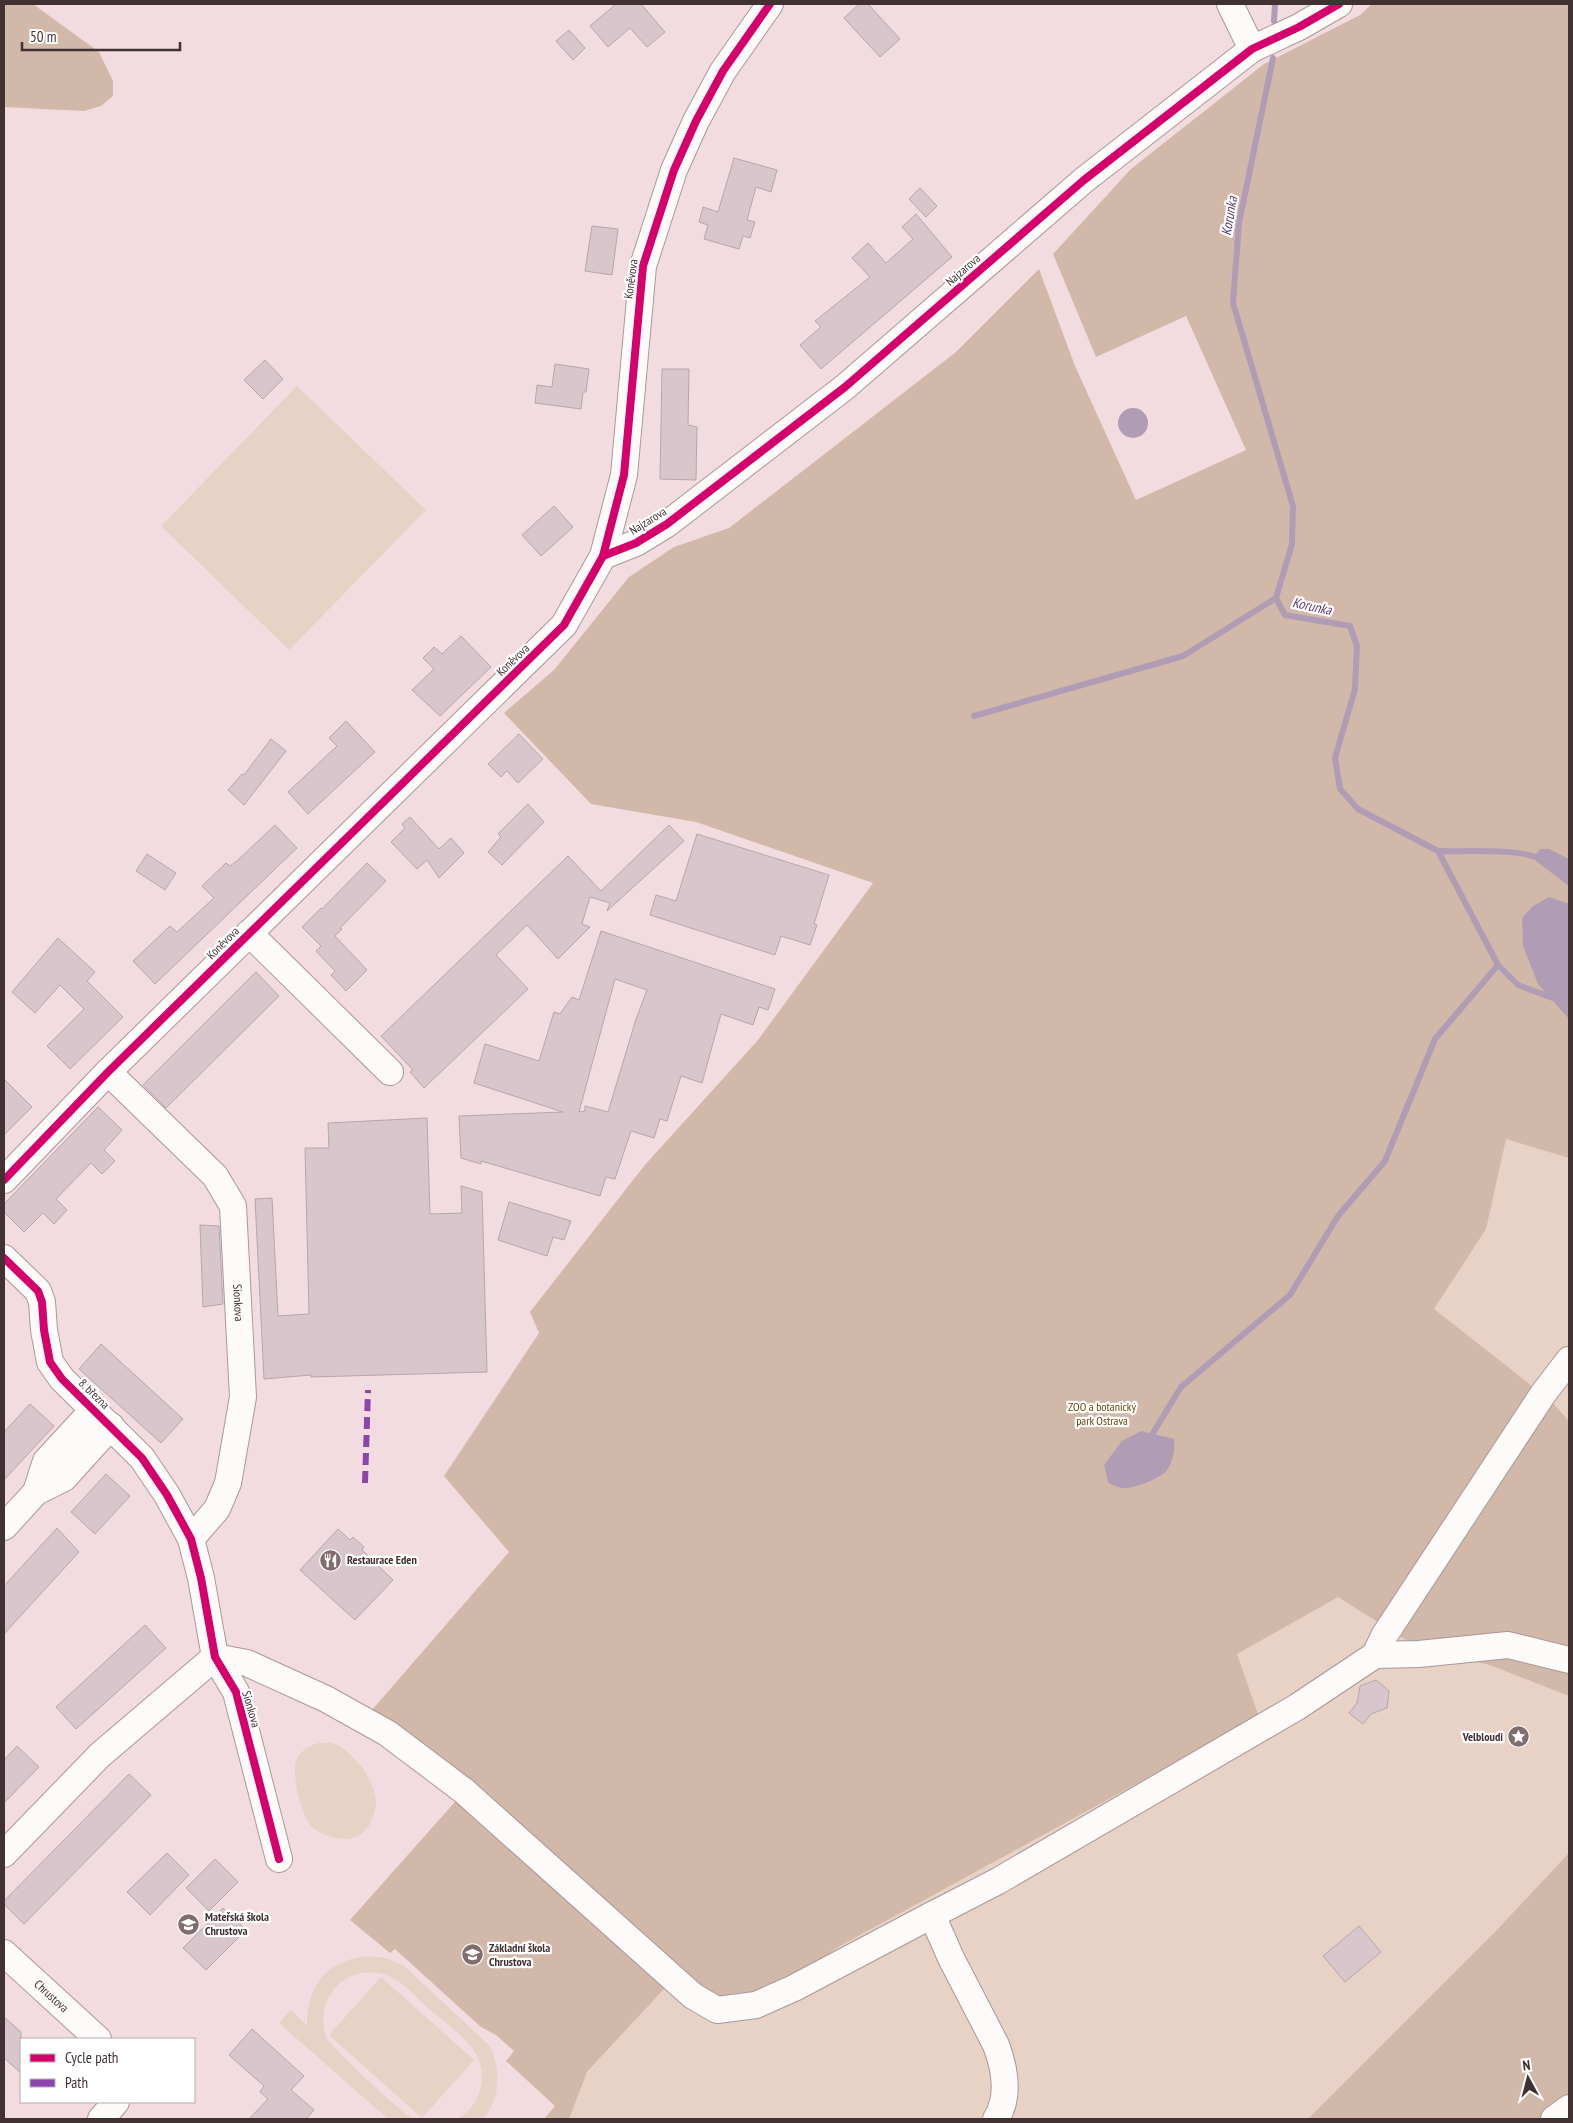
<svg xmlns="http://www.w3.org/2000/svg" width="1573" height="2123" font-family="'PT Sans Narrow',sans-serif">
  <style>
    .green { fill: #e7d2c5 }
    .forest { fill: #d2b8a8 }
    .water { fill: #b09cb5 }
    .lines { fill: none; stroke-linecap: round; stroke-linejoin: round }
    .stream { stroke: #b09cb5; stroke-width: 6 }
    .building { fill: #d8c6cc; stroke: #b6a6ab; fill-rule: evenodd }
    .minor-casing { stroke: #a9989a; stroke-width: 28 }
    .minor { stroke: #fdfafa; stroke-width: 26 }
    .quiet { stroke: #8e44ad; stroke-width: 6; stroke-dasharray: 12 6; stroke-linecap: butt }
    .cycleway-casing { stroke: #fff; stroke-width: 11 }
    .cycleway { stroke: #d6006c; stroke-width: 8 }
    .labels { text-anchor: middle; stroke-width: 4.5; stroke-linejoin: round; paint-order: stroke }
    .street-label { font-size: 12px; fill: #423133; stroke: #fff }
    .park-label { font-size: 12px; fill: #6c460c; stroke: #fff }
    .poi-label { font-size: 12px; font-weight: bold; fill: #423133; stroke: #fff; text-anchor: start }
    .water-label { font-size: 14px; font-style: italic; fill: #593c6d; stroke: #fff }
  </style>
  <rect width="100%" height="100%" fill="#f3dcdf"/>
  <!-- green -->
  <g class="green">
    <path d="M297,386L426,510L289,650L161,526Z"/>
    <path d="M1569,422V2119H544L664,1989L1252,699Z"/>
    <path d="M319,1743C325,1743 332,1742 337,1745C356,1754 376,1783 376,1803C376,1809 373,1816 371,1822C365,1833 356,1839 344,1839C332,1838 321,1835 312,1827C301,1815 292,1777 296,1761C300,1751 309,1745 319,1743Z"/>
    <path d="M366,1956L386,1958L403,1965L490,2046C501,2070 501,2098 483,2119H457C482,2106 490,2071 472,2048C461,2034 444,2022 430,2010C415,1996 399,1976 378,1973C361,1970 342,1977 332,1992C322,2005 321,2024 327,2039C331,2047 403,2114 413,2119H388L279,2023L291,2010L307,2025C307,1986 326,1961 366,1956Z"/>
    <path d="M381,1977L474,2060L422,2118L329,2035Z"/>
  </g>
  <!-- forest -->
  <g class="forest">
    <path d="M4,4H33L99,52L113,81V96L101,106L84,111L4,107Z"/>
    <path d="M1372,4H1569V1158L1506,1139L1486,1229L1434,1309L1551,1401L1569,1421V1696L1490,1665L1422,1650L1338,1597L1237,1654L1259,1717L838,1947L792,1981L738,2002H711L686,1978L664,1989L587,2072L569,2119H544L555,2106L506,2061L514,2051L496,2035L481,2027L395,1949L390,1953L350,1920L470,1785L372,1710L509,1552L444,1476L539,1333L530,1312L644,1166L758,1040L873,883L696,822L591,804L504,713L554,670L629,577L674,547L729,528L956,352L1039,269L1075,366L1136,500L1246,450L1186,316L1096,357L1053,254L1131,169L1264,64L1360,15Z"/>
    <path d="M1569,1853V2119H1308L1495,1932Z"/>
  </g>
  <!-- water -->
  <g class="water">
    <circle cx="1133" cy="423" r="15"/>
    <path d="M1540,849H1549L1569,859V886L1536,861L1535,856Z"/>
    <path d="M1549,897L1569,904V1019L1538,984L1523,946L1522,918L1533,906Z"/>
    <path d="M1141,1431L1174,1439C1175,1449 1173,1462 1167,1470C1163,1477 1135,1488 1127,1488C1120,1488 1113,1486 1108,1482L1104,1465L1122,1441Z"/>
  </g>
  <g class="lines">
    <!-- stream -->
    <g class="stream">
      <path d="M1274,21L1275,4"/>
      <path d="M1273,58L1239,223L1233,303L1293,506L1292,544L1276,598L1285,615L1350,626L1357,646L1355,689L1335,758L1340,789L1358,809L1438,851L1498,965L1518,985L1569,1004"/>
      <path d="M974,716L1183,656L1276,598"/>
      <path d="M1438,851C1462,852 1522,848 1540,859"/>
      <path d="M1153,1433L1181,1387L1290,1295L1338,1216L1385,1161L1435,1039L1498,965"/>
    </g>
  </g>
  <!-- building -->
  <g class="building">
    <path d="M616,4H641L665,32L647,47L630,28L608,47L590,26Z"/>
    <path d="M859,4H868L900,39L880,57L844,18Z"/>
    <path d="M569,30L585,48L573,60L556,41Z"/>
    <path d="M734,158L777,170L771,192L756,187L747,220L755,222L750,238L743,236L739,249L704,239L708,225L699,222L703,207L718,212Z"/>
    <path d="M920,188L937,206L926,217L909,199Z"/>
    <path d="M916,214L952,257L821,369L800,345L821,327L815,321L870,277L852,258L868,243L886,263L913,239L902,227Z"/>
    <path d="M592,226L618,229L612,275L585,271Z"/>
    <path d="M265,360L283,379L263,399L244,380Z"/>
    <path d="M555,364L589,369L586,392H583L581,409L535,403L537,385L552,387Z"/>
    <path d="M662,369H689L688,425L697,427L696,480L660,479Z"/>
    <path d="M554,506L573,527L541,556L522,535Z"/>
    <path d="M461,636L491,667L440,716L412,690L434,669L423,658L434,647L442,654Z"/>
    <path d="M346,721L375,752L308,814L288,792L337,746L329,738Z"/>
    <path d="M519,734L543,759L518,783L507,771L501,777L488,764Z"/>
    <path d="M271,739L286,751L244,805L228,790L242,774L244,775Z"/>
    <path d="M528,804L544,822L502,865L488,852L501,837L498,834Z"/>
    <path d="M410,817L439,849L451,838L464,853L439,878L427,860L417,869L391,842L405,828L402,824Z"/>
    <path d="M275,825L297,848L155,984L133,961L170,926L177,932L214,898L202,886L226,863L230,866L238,860Z"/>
    <path d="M669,825L684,841L607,911L610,903L590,897L582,924L590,927L558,959L527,925L496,955L528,989L424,1088L410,1072L413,1070L381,1036L568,856L601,891Z"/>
    <path d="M697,834L829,875L814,924L817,925L810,945L781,936L775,955L650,915L656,895L676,901Z"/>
    <path d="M147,854L176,873L165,890L136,871Z"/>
    <path d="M367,863L386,881L340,928L342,929L335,936L367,970L346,991L331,975L335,971L316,951L321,946L302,927L321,908L322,909Z"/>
    <path d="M601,931L775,989L768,1010L759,1007L753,1025L721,1014L702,1083L681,1076L667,1121L660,1119L654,1138L631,1131L615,1179L606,1177L600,1196L481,1161V1164L461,1158L459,1116L563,1112L474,1083L485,1044L539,1061L554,1012L560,1014L572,997L579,1000ZM615,979L647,990L636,1019L608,1112L585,1106V1111L579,1112Z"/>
    <path d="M58,938L95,972L87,981L123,1017L70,1069L47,1046L84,1009L60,985L35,1013L12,992Z"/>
    <path d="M256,972L279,996L166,1108L143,1085Z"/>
    <path d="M4,1079L32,1107L4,1135Z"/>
    <path d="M98,1107L122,1130L104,1150L115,1161L102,1174L91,1163L56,1199L67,1210L54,1224L43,1213L24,1232L4,1212V1204Z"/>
    <path d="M427,1118L430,1214L462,1213L461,1186L482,1192L487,1372L311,1377V1375L264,1379L255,1199L272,1198L278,1316L309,1314L305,1148H329L328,1123Z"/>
    <path d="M509,1202L571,1221L564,1240L553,1237L547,1256L498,1240Z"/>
    <path d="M200,1225L219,1226L223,1304L203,1307Z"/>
    <path d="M101,1344L183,1419L161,1443L79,1369Z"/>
    <path d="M30,1404L54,1426L4,1480V1432Z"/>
    <path d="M106,1474L130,1496L95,1534L71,1512Z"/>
    <path d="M57,1528L79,1552L4,1634V1586Z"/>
    <path d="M338,1529L350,1540L353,1537L364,1547L362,1550L393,1580L355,1620L300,1570Z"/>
    <path d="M145,1625L166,1648L76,1729L56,1707Z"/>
    <path d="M1376,1680L1389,1691L1387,1708L1371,1714L1363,1724L1349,1713L1357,1703L1360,1686Z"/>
    <path d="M17,1746L39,1767L4,1803V1760Z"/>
    <path d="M129,1774L151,1795L24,1924L4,1904V1901Z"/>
    <path d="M167,1853L189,1875L150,1915L127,1892Z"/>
    <path d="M215,1859L238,1882L209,1911L186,1888Z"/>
    <path d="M223,1908L246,1930L206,1970L183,1948Z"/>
    <path d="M1359,1926L1381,1952L1345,1982L1323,1956Z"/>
    <path d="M4,2017L21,2032V2073L4,2058Z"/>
    <path d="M252,2029L304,2076L291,2090L314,2110L306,2119H249L268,2099L260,2092L264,2086L229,2055Z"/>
  </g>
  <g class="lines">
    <defs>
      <g id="minor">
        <path d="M1230,4L1252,49"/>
        <path d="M603,556L636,543L667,524L845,387L1084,180L1252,49L1299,27L1339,4"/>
        <path d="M249,933L390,1072"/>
        <path id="s1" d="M108,1072L215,1176L233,1206L243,1397L228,1483L217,1509L191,1539"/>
        <path d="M4,1180L108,1072L564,625L603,556L624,475L643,266L674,170L696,121L723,71L770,4"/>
        <path d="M4,1258L38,1291L42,1302L44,1330L50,1362L62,1379L142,1458L167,1495L191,1539L201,1578L215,1657L236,1692L279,1859"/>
        <path d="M36,1492L46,1461L94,1409"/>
        <path d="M4,1527L36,1492L64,1478L111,1426"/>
        <path d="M1375,1655L1384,1636L1543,1394L1569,1360"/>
        <path d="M215,1657L247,1663L326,1699L387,1733L464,1791L693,1996L717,2010L756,2005L794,1988L932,1915"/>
        <path d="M4,1854L100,1755L215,1657"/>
        <path id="s2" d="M4,1953L98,2039"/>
        <path d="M101,2119L116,2102"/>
        <path d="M996,2119C1010,2097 1005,2069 996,2045L951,1958L932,1915L998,1881L1297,1707L1375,1655L1419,1654L1508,1645L1569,1660"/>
        <path d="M1554,2119L1569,2108"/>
      </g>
    </defs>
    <!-- minor casing -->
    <use href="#minor" class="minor-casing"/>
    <!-- minor -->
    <use href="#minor" class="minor"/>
    <!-- quiet -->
    <path class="quiet" d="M365,1483L368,1390"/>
    <defs>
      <g id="cycleway">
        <path d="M603,556L636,543L667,524L845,387L1084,180L1252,49L1299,27L1339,4"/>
        <path d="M4,1180L108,1072L564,625L603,556L624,475L643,266L674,170L696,121L723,71L770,4"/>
        <path d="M4,1258L38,1291L42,1302L44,1330L50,1362L62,1379L142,1458L167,1495L191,1539L201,1578L215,1657L236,1692L279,1859"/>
      </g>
    </defs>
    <!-- cycleway casing -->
    <use href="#cycleway" class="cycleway-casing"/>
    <!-- cycleway -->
    <use href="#cycleway" class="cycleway"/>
  </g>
  <!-- icons -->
  <defs>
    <symbol id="restaurant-disc" viewBox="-11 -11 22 22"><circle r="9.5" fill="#806d6f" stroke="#fff"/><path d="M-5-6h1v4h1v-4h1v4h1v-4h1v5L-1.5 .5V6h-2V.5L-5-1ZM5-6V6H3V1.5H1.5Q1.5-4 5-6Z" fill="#fff"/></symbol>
    <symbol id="sight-disc" viewBox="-11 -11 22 22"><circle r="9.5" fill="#806d6f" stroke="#fff"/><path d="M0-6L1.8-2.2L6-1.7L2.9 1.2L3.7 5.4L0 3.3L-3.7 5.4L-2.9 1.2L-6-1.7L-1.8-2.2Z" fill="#fff"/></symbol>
    <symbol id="school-disc" viewBox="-11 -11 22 22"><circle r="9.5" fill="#806d6f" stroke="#fff"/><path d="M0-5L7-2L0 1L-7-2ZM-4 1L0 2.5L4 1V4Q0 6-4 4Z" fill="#fff"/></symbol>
  </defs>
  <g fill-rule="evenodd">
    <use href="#restaurant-disc" x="318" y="1548" width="25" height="25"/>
    <use href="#sight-disc" x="1506" y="1724" width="25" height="25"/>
    <use href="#school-disc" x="176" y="1912" width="25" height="25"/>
    <use href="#school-disc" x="460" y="1942" width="25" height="25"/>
  </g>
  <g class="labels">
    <!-- street labels -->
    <g class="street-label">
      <text transform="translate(963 270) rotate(-41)" y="4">Najzarova</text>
      <text transform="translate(631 279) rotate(-82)" y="4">Koněvova</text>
      <text transform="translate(648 521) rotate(-32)" y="4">Najzarova</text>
      <text transform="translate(513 660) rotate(-44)" y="4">Koněvova</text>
      <text transform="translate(223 943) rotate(-45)" y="4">Koněvova</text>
      <text dy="4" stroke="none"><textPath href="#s1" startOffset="281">Sionkova</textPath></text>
      <text transform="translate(94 1394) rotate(44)" y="4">8. března</text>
      <text transform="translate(251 1709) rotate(74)" y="4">Sionkova</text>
      <text dy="4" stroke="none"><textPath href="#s2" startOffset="64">Chrustova</textPath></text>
    </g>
    <!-- park labels -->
    <g class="park-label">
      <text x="1102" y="1411">ZOO a botanický<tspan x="1102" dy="14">park Ostrava</tspan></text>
    </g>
    <!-- poi labels -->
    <g class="poi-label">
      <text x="347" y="1564">Restaurace Eden</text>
      <text x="1503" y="1741" text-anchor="end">Velbloudi</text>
      <text x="205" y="1921">Mateřská škola<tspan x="205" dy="14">Chrustova</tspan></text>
      <text x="489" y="1952">Základní škola<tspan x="489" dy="14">Chrustova</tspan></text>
    </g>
    <!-- water labels -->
    <g class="water-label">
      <text transform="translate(1229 216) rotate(-81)" y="5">Korunka</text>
      <text transform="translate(1312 606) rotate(12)" y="5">Korunka</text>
    </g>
  </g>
  <!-- border -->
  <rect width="1573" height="2123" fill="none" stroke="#423133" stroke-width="10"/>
  <!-- legend -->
  <rect x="20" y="2038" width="175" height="65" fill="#ffffff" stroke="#b3adad"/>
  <rect x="30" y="2054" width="25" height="8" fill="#d6006c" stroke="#b3adad"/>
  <text x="65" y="2063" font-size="15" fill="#423133">Cycle path</text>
  <rect x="30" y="2079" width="25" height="8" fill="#8e44ad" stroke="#b3adad"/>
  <text x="65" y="2088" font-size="15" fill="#423133">Path</text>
  <!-- north arrow -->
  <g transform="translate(1528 2078) rotate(353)" stroke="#ffffff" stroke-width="4" paint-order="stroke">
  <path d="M0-4L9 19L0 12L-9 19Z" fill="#423133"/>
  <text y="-8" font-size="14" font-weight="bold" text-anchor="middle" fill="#423133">N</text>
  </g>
  <!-- scale -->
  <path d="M22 42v8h158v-8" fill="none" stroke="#423133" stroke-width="2.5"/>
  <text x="30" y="42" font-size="15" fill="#423133" stroke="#ffffff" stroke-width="4" paint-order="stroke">50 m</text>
</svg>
